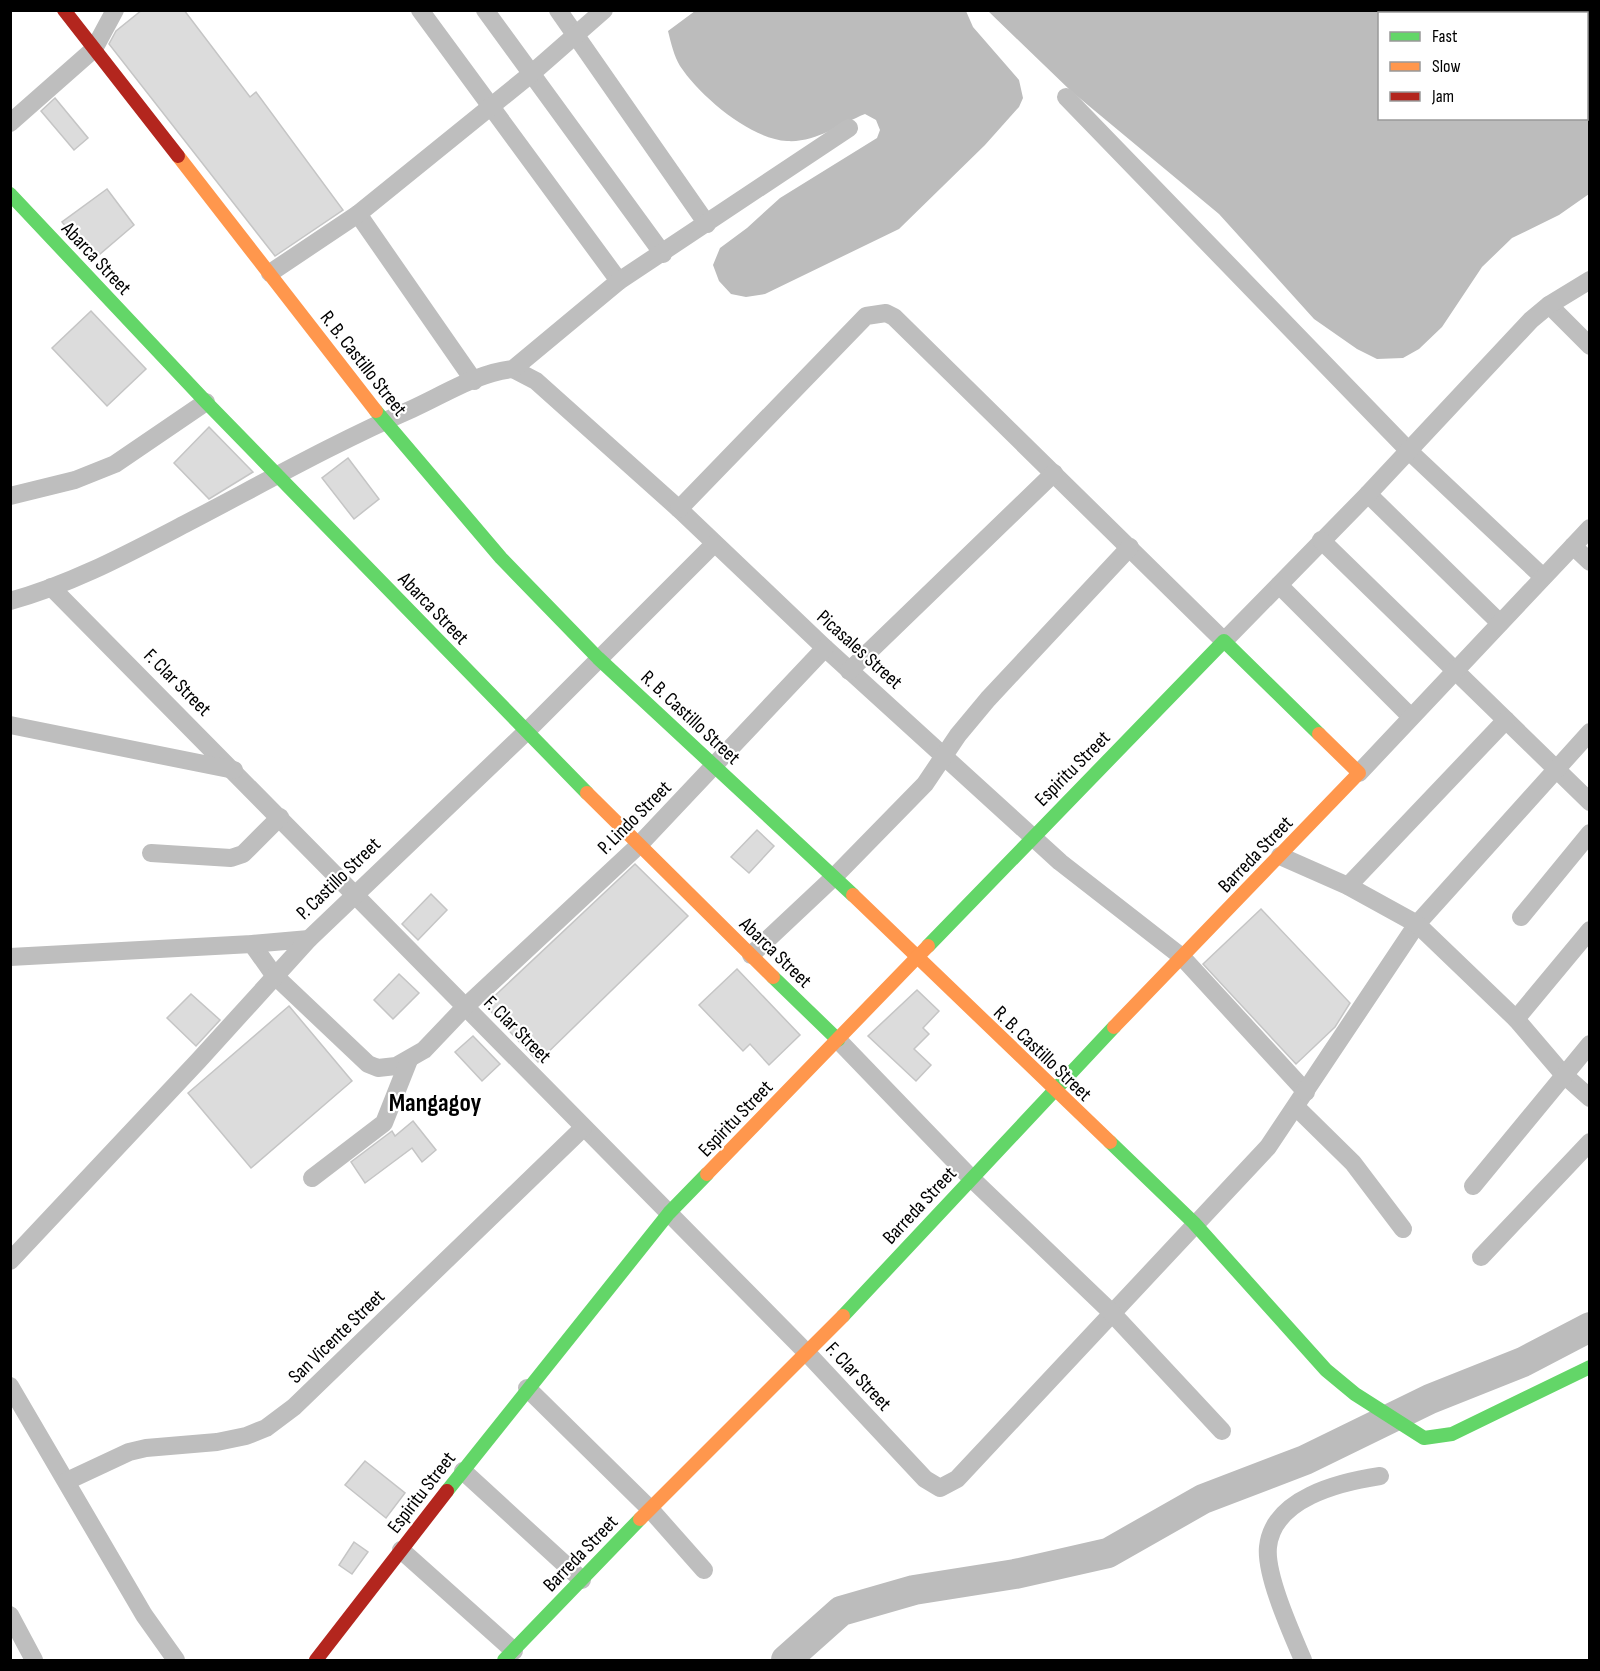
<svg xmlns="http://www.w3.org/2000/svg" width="1600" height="1671" font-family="'Sofia Sans Condensed',sans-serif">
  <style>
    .water { fill: #bcbcbc; fill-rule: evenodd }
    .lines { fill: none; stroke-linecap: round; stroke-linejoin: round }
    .river { stroke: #bcbcbc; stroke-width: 30 }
    .building { fill: #dcdcdc; stroke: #c5c5c5; stroke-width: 1.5 }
    .street { stroke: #bebebe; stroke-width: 18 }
    .fast { stroke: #63d668; stroke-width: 14 }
    .slow { stroke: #ff974d; stroke-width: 14 }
    .jam { stroke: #b3261e; stroke-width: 14 }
    .labels { text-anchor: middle; stroke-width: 4.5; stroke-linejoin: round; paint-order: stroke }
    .street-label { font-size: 20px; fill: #000; stroke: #fff }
    .district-label { font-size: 26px; font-weight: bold; fill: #000; stroke: #fff }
  </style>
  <rect width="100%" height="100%" fill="#fff"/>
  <!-- water -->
  <g class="water">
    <path d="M695,11H966L973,27L1019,80L1023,98L1019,107L985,145L899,229L765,294L746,297L731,294L719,281L713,265L720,248L747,228L780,198L877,138L880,130L876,120L865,114C840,124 815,143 787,141C750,139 700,96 680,66C674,56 671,43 668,31Z"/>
    <path d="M988,11H1589V194L1559,215L1512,238L1482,267L1442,327L1419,349L1403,358L1377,359L1357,349L1314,319L1219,214L1071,91ZM1380,14H1586V118H1380Z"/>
  </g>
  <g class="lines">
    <!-- river -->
    <path class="river" d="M786,1660L841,1611L914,1590L1015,1574L1108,1553L1203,1499L1305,1460L1430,1399L1523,1362L1590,1327"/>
  </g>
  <!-- building -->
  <g class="building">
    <path d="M142,10H184L250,97L256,92L343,210L275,256L109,44L116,31Z"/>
    <path d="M55,98L88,138L74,150L41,111Z"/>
    <path d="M107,189L134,225L93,260L62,222Z"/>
    <path d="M91,311L146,369L107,406L52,348Z"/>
    <path d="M209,427L253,472L209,499L174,463Z"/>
    <path d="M348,458L379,499L354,519L322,478Z"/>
    <path d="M757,830L774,846L749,873L731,857Z"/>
    <path d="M635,864L688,916L538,1062L485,1005Z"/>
    <path d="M431,894L447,910L418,940L402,924Z"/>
    <path d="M1261,909L1350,1003L1335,1027L1296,1064L1203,964Z"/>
    <path d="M737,969L800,1035L769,1065L750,1044L743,1051L699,1005Z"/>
    <path d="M399,974L419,993L393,1019L374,1000Z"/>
    <path d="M917,990L939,1011L923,1028L929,1034L914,1049L931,1065L916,1081L868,1036Z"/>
    <path d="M191,994L220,1020L196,1046L167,1018Z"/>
    <path d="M289,1006L352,1081L251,1168L188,1093Z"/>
    <path d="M473,1036L500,1064L482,1081L455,1052Z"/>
    <path d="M413,1121L436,1150L422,1162L412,1148L365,1183L351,1162L392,1131L395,1136Z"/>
    <path d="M365,1461L405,1493L386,1518L345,1485Z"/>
    <path d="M354,1542L368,1552L352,1574L339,1565Z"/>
  </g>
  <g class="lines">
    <!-- street -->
    <g class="street">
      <path d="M420,10L619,281"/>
      <path d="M485,10L663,254"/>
      <path d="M558,10L707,224"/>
      <path d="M1066,97L1409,451L1543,577"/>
      <path d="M10,123L94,49L115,10"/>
      <path d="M358,214L474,381"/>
      <path d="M270,273L358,214L531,74L604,10"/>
      <path d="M1549,305L1590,346"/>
      <path d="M513,369L536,381L679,509L825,648L1060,862L1182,957L1306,1092"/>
      <path d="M1368,494L1500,623"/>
      <path d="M10,496L75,480L115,464L206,402"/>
      <path d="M679,509L866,316L886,313L894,317L1224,641L1368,494L1531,320L1549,305L1590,280"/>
      <path d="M1321,540L1590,802"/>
      <path d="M1573,546L1590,562"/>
      <path d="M1279,585L1411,717"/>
      <path d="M51,587L808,1354L925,1479L940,1488L957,1479L1268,1147L1417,924L1590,732"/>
      <path d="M10,601C72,584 129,553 185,524C260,485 334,443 412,409C443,395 479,372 513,369L619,281L849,128"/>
      <path d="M849,671L1054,473"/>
      <path d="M10,725L234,770"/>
      <path d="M1359,773L1590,528"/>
      <path d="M151,853L231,858L243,854L280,817"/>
      <path d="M1280,856L1348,886L1417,924L1516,1019L1563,1074L1590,1098"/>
      <path d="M1348,886L1506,720"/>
      <path d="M1521,917L1590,833"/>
      <path d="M252,944L274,975L368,1064L378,1068L396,1066L424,1050L465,1007L638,846L825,648"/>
      <path d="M751,955L834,877L925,784L958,735L988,699L1130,547"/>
      <path d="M10,957L252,944L309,939"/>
      <path d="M1516,1019L1590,930"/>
      <path d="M838,1040L971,1178L1111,1312L1222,1431"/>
      <path d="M1296,1107L1353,1163L1403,1229"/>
      <path d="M312,1178L384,1123L409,1060"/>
      <path d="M1473,1186L1590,1044"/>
      <path d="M1481,1257L1590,1142"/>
      <path d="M10,1261L199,1060L309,939L527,731L714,544"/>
      <path d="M10,1386L144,1615L176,1660"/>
      <path d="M527,1388L650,1509L704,1570"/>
      <path d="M463,1471L582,1580"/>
      <path d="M67,1481L129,1452L146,1448L217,1442L246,1436L266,1428L294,1407L583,1128"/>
      <path d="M401,1550L514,1651"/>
      <path d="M10,1615L34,1660"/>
      <path d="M1303,1660C1292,1634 1265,1575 1268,1547C1273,1498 1340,1482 1380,1476"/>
    </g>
    <!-- fast -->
    <g class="fast">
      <path d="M10,194L206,402L587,793"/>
      <path d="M376,411L501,558L598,658L853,895"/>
      <path d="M928,946L1224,641L1319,734"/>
      <path d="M773,977L838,1040"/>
      <path d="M1110,1142L1194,1223L1326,1370L1355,1394L1424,1438L1452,1434L1590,1367"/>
      <path d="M843,1316L1114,1027"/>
      <path d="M447,1491L669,1213L707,1174"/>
      <path d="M504,1660L640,1519"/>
    </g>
    <!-- slow -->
    <g class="slow">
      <path d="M178,156L376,411"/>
      <path d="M587,793L773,977"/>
      <path d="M853,895L1110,1142"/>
      <path d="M1114,1027L1359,773L1319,734"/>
      <path d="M707,1174L928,946"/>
      <path d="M640,1519L843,1316"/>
    </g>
    <!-- jam -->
    <g class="jam">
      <path d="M64,10L178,156"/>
      <path d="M316,1660L447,1491"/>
    </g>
  </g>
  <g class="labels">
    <!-- street labels -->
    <g class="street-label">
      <text transform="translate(97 258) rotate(47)" y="7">Abarca Street</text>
      <text transform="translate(364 363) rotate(52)" y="7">R. B. Castillo Street</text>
      <text transform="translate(434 608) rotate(46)" y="7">Abarca Street</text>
      <text transform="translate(860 649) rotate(42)" y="7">Picasales Street</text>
      <text transform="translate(178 682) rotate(45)" y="7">F. Clar Street</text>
      <text transform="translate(691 717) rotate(43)" y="7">R. B. Castillo Street</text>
      <text transform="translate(1072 768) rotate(-45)" y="7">Espiritu Street</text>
      <text transform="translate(634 817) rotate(-45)" y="7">P. Lindo Street</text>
      <text transform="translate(1255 854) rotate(-46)" y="7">Barreda Street</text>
      <text transform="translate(338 878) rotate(-44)" y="7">P. Castillo Street</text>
      <text transform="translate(776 952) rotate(44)" y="7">Abarca Street</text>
      <text transform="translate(518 1029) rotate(45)" y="7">F. Clar Street</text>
      <text transform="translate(1043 1053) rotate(44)" y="7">R. B. Castillo Street</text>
      <text transform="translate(735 1118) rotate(-46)" y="7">Espiritu Street</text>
      <text transform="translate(919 1205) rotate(-47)" y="7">Barreda Street</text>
      <text transform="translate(336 1336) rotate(-44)" y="7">San Vicente Street</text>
      <text transform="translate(859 1376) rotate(47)" y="7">F. Clar Street</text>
      <text transform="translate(421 1492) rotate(-52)" y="7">Espiritu Street</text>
      <text transform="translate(580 1553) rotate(-46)" y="7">Barreda Street</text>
    </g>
    <!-- district labels -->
    <g class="district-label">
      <text x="435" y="1111">Mangagoy</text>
    </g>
  </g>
  <!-- border -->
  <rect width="1600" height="1671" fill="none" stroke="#000000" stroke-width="24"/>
  <!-- legend -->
  <rect x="1378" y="12" width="210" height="108" fill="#ffffff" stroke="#999999" stroke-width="1.5"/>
  <rect x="1390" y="32" width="30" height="9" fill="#63d668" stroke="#999999" stroke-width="1.5"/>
  <text x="1432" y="42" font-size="18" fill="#000000">Fast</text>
  <rect x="1390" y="62" width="30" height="9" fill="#ff974d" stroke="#999999" stroke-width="1.5"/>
  <text x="1432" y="72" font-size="18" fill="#000000">Slow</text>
  <rect x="1390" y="92" width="30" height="9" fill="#b3261e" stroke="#999999" stroke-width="1.5"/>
  <text x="1432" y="102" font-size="18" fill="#000000">Jam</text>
</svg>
